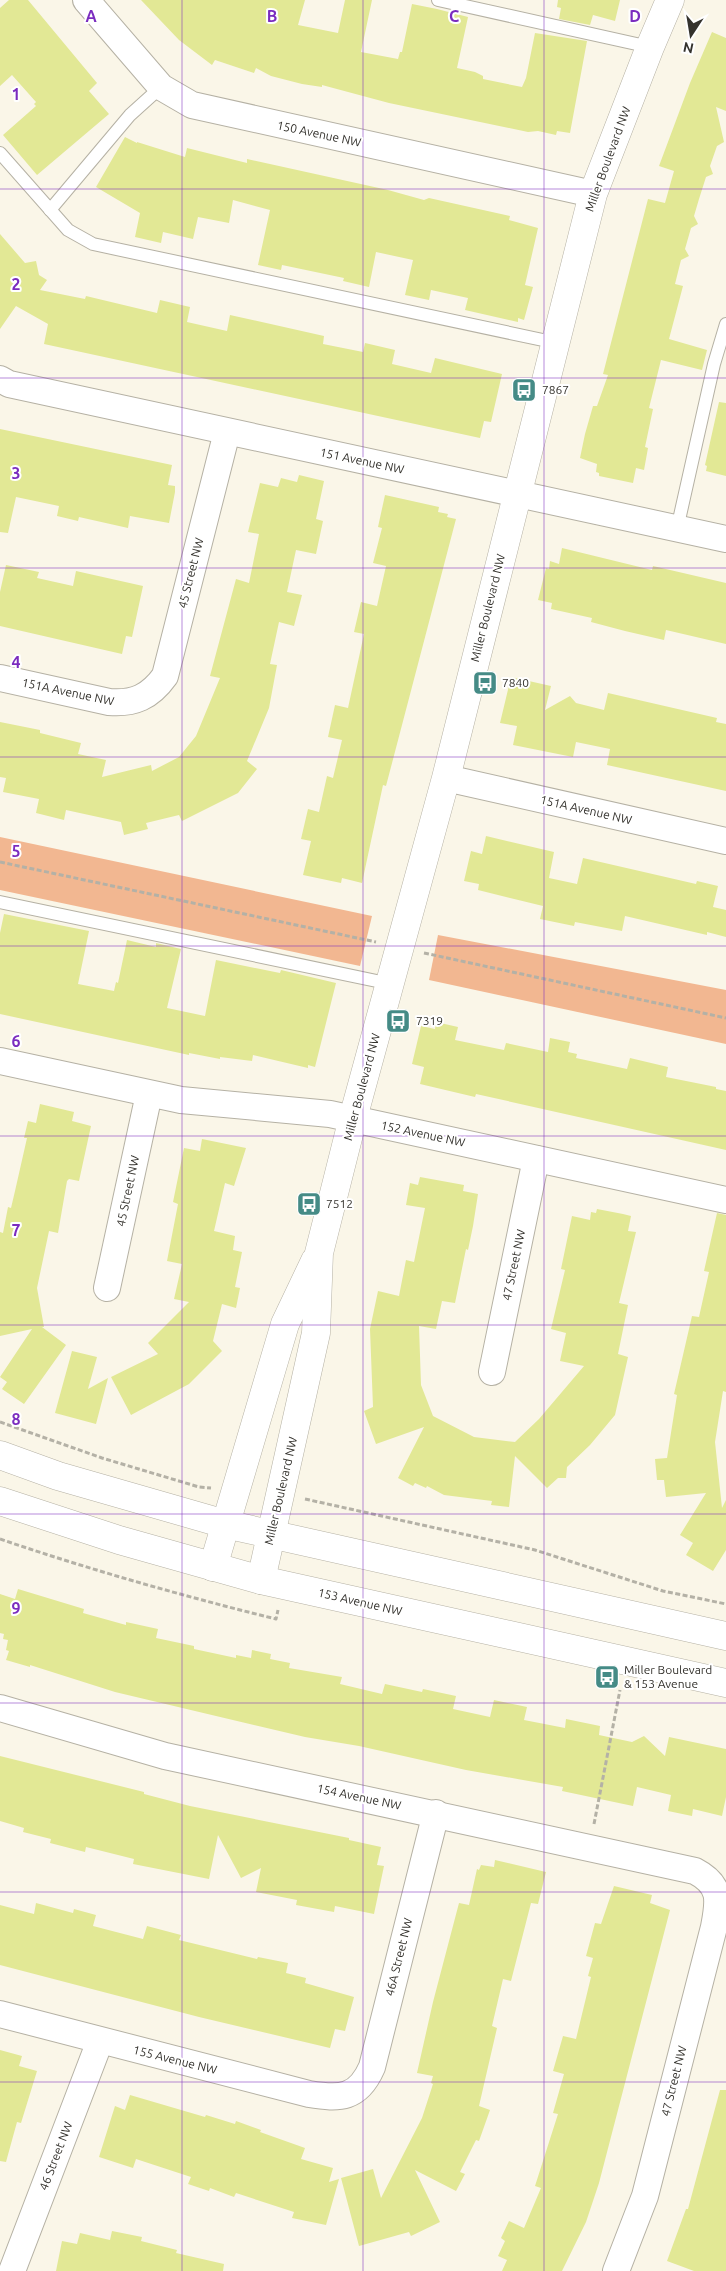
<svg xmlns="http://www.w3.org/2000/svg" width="726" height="2271" font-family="Ubuntu,sans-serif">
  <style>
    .green { fill: #f2b791 }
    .building { fill: #e2e895 }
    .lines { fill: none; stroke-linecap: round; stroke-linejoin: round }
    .lane-casing { stroke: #b5b1a4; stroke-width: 14 }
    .street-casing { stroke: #b5b1a4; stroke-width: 28 }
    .secondary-casing { stroke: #b5b1a4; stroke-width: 29 }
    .path { stroke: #b4b1a6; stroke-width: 3; stroke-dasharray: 5 2.5; stroke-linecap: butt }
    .lane { stroke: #fff; stroke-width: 12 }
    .street { stroke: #fff; stroke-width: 26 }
    .secondary { stroke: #fff; stroke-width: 28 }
    .grid { fill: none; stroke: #7b2cbf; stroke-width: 1; stroke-opacity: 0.55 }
    .labels { text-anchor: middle; stroke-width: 4; stroke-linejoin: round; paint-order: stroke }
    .street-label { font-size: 12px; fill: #34322d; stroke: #fff }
    .poi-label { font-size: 12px; fill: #34322d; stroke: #fff; text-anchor: start }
    .grid-label { font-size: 16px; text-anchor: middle; font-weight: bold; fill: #7b2cbf; stroke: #fff; stroke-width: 4; stroke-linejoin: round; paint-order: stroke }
  </style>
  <rect width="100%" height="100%" fill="#faf6e8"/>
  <!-- green -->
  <g class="green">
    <path d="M0,837L372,916L360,966L0,890Z"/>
    <path d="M438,935L726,990V1044L429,980Z"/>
  </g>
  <!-- building -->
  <g class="building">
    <path d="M9,0H28L97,83L89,91L109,114L37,175L3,135L36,106L34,104L36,102L12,75L0,86V8Z"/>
    <path d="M141,0H305L298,25L338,33L345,0H372L361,52L398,59L400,52H402L412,4L437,9L468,17L457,68L475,72L483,76V79L522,87L526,78L535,33L587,41L570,133L557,131L556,135L538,131L528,132L389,103L322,85V87L302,84L271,76L256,68L254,73L215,60L212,65L179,40Z"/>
    <path d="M558,0H620L615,21L593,15L590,25L559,19L561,8L557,7Z"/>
    <path d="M712,32L726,38V111L716,107L724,142L717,146L710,166L713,174L706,177L699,199L694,216L698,224L691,228L685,249L689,256L681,260L675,284L683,286L669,339L707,350L702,370L661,360L649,408L653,409L645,447L648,448L644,470L636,468L633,483L599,476V473L596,472L597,464L580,458L585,434L593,406H597L608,375L603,374L648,199L665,203L674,171L659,166L690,83Z"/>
    <path d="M125,137L137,143V142L185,157L187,148L247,163V159L388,190L424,200L429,198L510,216L509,220L538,228L525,285L533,287L524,320L518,318V322L465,310L468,298L431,290L429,300L405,295L413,260L376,252L369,287L343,281L344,278L282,265L281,270L258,265L270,210L233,200L229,223L198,217L193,239L163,232L161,243L135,237L140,213L96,187Z"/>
    <path d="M0,234L25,263L36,261L39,275L47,280L40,290L85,299L86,296L157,313L160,300L190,307L187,322L227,331L230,315L324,336L323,344L363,352L365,343L395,350L392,364L431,373L435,358L502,374L491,422L484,421L480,438L44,344L48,324L16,306L0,329Z"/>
    <path d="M719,402L726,403V476L706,471L707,466L705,465Z"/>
    <path d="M0,429L172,465L168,485L175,486V492L169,523L130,516L128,528L79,517L78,521L57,516L59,506L16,497L8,533L0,532Z"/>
    <path d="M299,475L324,481L316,519L323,521L316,554L296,550L287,592L302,595L294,626L279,622L270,664L277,665L269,708L247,761L257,769L238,793L182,821L179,815L146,823L148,829L124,835L121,822L66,810L64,820L36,813L39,799L3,792L6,778L0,777V722L40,730V733L81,743L78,754L106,760L102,777L151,765L152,771L179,757L196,736L220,678L210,676L236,579L249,583L259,534L248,532L260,483L278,487L281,478L297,482Z"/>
    <path d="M385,495L439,507L438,512L448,514L447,517L456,519L386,786L383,785L362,883L342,878L341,883L303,875L311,841L301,839L308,809L319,812L327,776L333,778L342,740L328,737L335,705L348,708L364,634L354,632L361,602L377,606L386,566L373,563L382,528L378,527Z"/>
    <path d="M562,548L652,570L653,566L726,583V644L666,630L664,640L625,631L591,622L592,618L551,609L552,603L538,600L546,568L549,569L550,561L559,564Z"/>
    <path d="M6,565L39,572L37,578L73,586L76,571L143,586L132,637L126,636L122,654L0,626V592Z"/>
    <path d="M511,677L551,686L545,710L570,696L576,703L604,710L608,693L717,718L716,722L726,724V791L607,765L610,749L576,742L573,757L513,745L517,726L500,723Z"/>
    <path d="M486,836L554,852L549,878L577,884L583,858L696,884L697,881L718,886L713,907L726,910V937L707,932V935L625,916L622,931L575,922L574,926L540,919L543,906L478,890L479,884L464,881L471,851L482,854Z"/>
    <path d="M4,914L89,931L78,984L114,991L116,982L118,983L127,940L156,947V943L181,949L167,1008L205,1016L216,960L280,973L281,970L336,983L315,1067L308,1065V1068L253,1055L252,1061L220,1057V1059L189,1053V1055L0,1014V933Z"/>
    <path d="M436,1022L458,1027L455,1040L504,1050L506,1043L548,1052L550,1038L570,1042L568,1052L577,1054L576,1058L627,1069L630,1058L668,1067L666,1077L716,1087V1089L726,1091V1150L476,1094L475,1097L420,1084L424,1067L412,1064L421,1026L435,1029Z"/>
    <path d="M40,1104L74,1112L72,1121L91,1126L79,1181L69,1179L67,1181L58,1233L49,1231L37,1288L44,1327H42L66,1345L24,1404L2,1389L7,1382L0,1377L32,1329L0,1336V1232L3,1233L8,1207L11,1208L15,1191L27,1138H24L28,1121L36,1123Z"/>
    <path d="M202,1139L246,1148L234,1186L225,1183L214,1231L235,1236L233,1250L242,1252L235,1287L240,1288L236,1308L222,1304L213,1341L222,1351L189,1384L131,1415L111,1377L158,1354L148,1343L189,1302L174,1299L182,1264L167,1261L178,1204L173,1202L184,1148L200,1151Z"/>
    <path d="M420,1177L464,1185L463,1191L478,1194L473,1226L468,1250L466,1249L455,1303L442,1301L436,1329L419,1326L421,1385L433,1416L474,1437L515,1442L539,1419L584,1366L560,1361L566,1333L551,1329L565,1270L561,1269L572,1216L590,1220L591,1212L596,1213L597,1209L623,1214L631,1216L628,1231L636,1232L619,1303L628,1305L618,1354L628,1357L615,1415L590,1445L567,1467L566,1478H558L547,1488L515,1456L509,1507L491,1505L492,1501L444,1495L427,1486L426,1488L415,1483L413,1486L398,1478L424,1427L376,1444L364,1411L373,1407L370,1329L378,1291L399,1296L406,1260L414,1262L425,1208L406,1205L410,1183L418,1185Z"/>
    <path d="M717,1213L726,1215V1392L723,1391L715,1442L722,1508L726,1500V1550L713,1571L686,1555L693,1543L680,1535L706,1493L666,1497L664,1480H657L655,1459L667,1458L677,1395L674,1394L692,1316L699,1317L709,1272L704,1271Z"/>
    <path d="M72,1351L97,1357L88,1389L108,1378L96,1424L55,1413Z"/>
    <path d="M18,1589L84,1609L83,1613L126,1625V1622L158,1629L156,1638L194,1646V1649L236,1658V1655L251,1658L252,1650L271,1654L270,1659L290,1663L289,1668L342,1677L340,1684L382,1694L385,1684L422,1692L423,1689L456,1696L453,1709L490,1717L494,1700L527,1707L524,1720L565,1728L566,1719L600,1726L599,1735L632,1742L644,1736L665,1756L669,1737L726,1749V1797L722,1816L693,1809L692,1816L668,1811L671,1795L637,1787L633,1806L562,1791L563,1787L466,1770L359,1746L305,1737L115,1692L30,1665V1667L6,1660L9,1651L6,1650L8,1640L3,1639L4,1634L0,1633V1594L15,1599Z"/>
    <path d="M0,1756L144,1792V1794L190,1806L349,1838V1840L381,1847L377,1865L384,1866L374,1914L335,1906L334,1912L296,1905L297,1900L256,1892L261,1868L241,1878L218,1835L209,1879L133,1864L134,1859L86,1847L85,1852L50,1843L51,1839L23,1832L24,1828L0,1821Z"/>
    <path d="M495,1860L546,1872L538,1904L531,1903L511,1981L503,1979L492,2026L497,2028L479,2106L490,2110L479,2141L476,2140L460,2172L465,2174L456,2191L415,2170L440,2222L411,2236L409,2232L359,2246L341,2178L373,2169L381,2198L422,2118L433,2084L431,2083L433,2076L417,2073L433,2002L459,1903L469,1905L477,1869L479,1870L481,1865L494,1867Z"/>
    <path d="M614,1886L652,1895L650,1903L670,1910L599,2183L586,2222L562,2271H502L507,2260L498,2256L505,2241L501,2238L509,2221L524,2228L541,2188L535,2186L558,2114L553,2113L564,2074L553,2071L563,2036L576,2039L591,1977L588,1976L593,1958L586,1956L595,1923L601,1924Z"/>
    <path d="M36,1903L73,1913L74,1909L96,1915L93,1926L143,1939L147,1926L181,1935L179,1940L257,1959L258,1957L288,1963L286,1973L306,1978L305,1983L354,1997L345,2031L335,2029L330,2048L199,2017L0,1965V1905L34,1914Z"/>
    <path d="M0,2050L22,2056L19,2066L37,2071L21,2123L17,2122L6,2162L0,2161Z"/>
    <path d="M720,2090H726V2271H694L667,2261L686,2209H688Z"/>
    <path d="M130,2095L205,2117L206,2115L235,2124L236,2121L261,2130L260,2132L305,2148L301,2159L333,2168L329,2182L339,2179L326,2225L292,2218L294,2212L236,2193L234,2197L210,2188L209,2191L188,2184L191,2177L136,2159L133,2168L99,2157L115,2106L125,2110Z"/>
    <path d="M112,2231L142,2237L141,2241L177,2250L176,2253L224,2264L223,2271H56L62,2241L77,2244L80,2233L110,2240Z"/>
  </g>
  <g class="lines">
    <defs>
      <g id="lane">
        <path d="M438,0L650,47"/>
        <path d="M0,153L68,230L93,244L557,343"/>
        <path d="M50,210L130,115L161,87"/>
        <path d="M677,529L714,364L726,324"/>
        <path d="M0,902L391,984"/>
      </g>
      <g id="street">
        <path d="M86,0L161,87L192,105L593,194"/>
        <path d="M0,379L9,384L726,539"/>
        <path d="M0,678L109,702C134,704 150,697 165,676L227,432"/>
        <path d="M446,778L726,841"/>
        <path d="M0,1061L181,1100L330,1114L726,1200"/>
        <path d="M107,1288L149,1094"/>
        <path d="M492,1372L536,1159"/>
        <path d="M0,1708L165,1756L695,1871C722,1885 719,1901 714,1927L645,2196L616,2271"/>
        <path d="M0,2014L309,2094C340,2099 358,2099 372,2067L436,1813"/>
        <path d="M12,2271L100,2041"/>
      </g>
      <g id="secondary">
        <path d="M0,1455L58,1476L225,1524L726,1636"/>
        <path d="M0,1501L119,1540L261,1580L726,1683"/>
        <path d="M213,1567L285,1324L315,1261"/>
        <path d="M261,1580L316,1333L319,1253L353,1118L446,778L593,194L650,47L670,0"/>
      </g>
    </defs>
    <!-- lane casing -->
    <use href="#lane" class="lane-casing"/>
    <!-- street casing -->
    <use href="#street" class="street-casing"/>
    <!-- secondary casing -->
    <use href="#secondary" class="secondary-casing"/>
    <!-- path -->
    <g class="path">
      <path d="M0,862L376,942"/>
      <path d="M424,953L726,1018"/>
      <path d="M0,1422L102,1458L199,1487L211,1488"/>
      <path d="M305,1499L535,1550L663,1591L726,1604"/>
      <path d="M0,1539C91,1570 183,1596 276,1619L278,1610"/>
      <path d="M594,1824L620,1690"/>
    </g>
    <!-- lane -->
    <use href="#lane" class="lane"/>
    <!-- street -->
    <use href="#street" class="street"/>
    <!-- secondary -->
    <use href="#secondary" class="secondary"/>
  </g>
  <!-- grid -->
  <path class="grid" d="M182,0V2271M363,0V2271M544,0V2271M0,189H726M0,378H726M0,568H726M0,757H726M0,946H726M0,1136H726M0,1325H726M0,1514H726M0,1703H726M0,1892H726M0,2082H726"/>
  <!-- icons -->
  <defs>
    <symbol id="bus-square" viewBox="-11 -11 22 22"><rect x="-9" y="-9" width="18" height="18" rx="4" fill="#458b86" stroke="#fff"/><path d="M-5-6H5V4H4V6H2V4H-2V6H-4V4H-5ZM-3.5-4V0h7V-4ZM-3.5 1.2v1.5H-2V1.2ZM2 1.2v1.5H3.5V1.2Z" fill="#fff"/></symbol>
  </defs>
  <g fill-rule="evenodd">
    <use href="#bus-square" x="510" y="376" width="28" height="28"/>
    <use href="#bus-square" x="471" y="669" width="28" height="28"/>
    <use href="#bus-square" x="384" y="1007" width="28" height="28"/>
    <use href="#bus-square" x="295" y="1190" width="28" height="28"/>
    <use href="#bus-square" x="593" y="1663" width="28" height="28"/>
  </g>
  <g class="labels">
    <!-- street labels -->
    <g class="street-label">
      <text transform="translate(319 134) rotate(12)" y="4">150 Avenue NW</text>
      <text transform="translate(608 159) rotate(-70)" y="4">Miller Boulevard NW</text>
      <text transform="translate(362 461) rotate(12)" y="4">151 Avenue NW</text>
      <text transform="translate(191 573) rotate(-76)" y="4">45 Street NW</text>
      <text transform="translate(488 608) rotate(-76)" y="4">Miller Boulevard NW</text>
      <text transform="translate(68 692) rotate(12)" y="4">151A Avenue NW</text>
      <text transform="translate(586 810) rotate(13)" y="4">151A Avenue NW</text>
      <text transform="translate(362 1087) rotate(-75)" y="4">Miller Boulevard NW</text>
      <text transform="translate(423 1134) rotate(12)" y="4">152 Avenue NW</text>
      <text transform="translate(128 1191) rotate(-78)" y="4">45 Street NW</text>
      <text transform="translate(514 1265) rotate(-78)" y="4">47 Street NW</text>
      <text transform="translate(281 1491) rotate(-77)" y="4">Miller Boulevard NW</text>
      <text transform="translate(360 1602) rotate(13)" y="4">153 Avenue NW</text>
      <text transform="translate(359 1797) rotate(12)" y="4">154 Avenue NW</text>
      <text transform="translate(399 1957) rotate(-76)" y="4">46A Street NW</text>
      <text transform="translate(175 2060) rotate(14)" y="4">155 Avenue NW</text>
      <text transform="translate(674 2081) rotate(-76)" y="4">47 Street NW</text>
      <text transform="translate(56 2156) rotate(-69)" y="4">46 Street NW</text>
    </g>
    <!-- poi labels -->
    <g class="poi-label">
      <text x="542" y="394">7867</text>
      <text x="502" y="687">7840</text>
      <text x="416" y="1025">7319</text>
      <text x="326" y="1208">7512</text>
      <text x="624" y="1674">Miller Boulevard<tspan x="624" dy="14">&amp; 153 Avenue</tspan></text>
    </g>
  </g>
  <g class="grid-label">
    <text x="91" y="22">A</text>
    <text x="272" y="22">B</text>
    <text x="454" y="22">C</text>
    <text x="635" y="22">D</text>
    <text x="16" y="100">1</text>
    <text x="16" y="290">2</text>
    <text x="16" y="479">3</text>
    <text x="16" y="668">4</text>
    <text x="16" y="857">5</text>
    <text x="16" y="1047">6</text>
    <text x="16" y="1236">7</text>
    <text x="16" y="1425">8</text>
    <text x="16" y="1614">9</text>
  </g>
  <!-- north arrow -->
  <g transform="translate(691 35) rotate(192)" stroke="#ffffff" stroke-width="4" paint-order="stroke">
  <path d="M0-4L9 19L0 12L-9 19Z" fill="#34322d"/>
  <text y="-8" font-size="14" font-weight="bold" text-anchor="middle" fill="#34322d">N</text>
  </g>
</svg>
